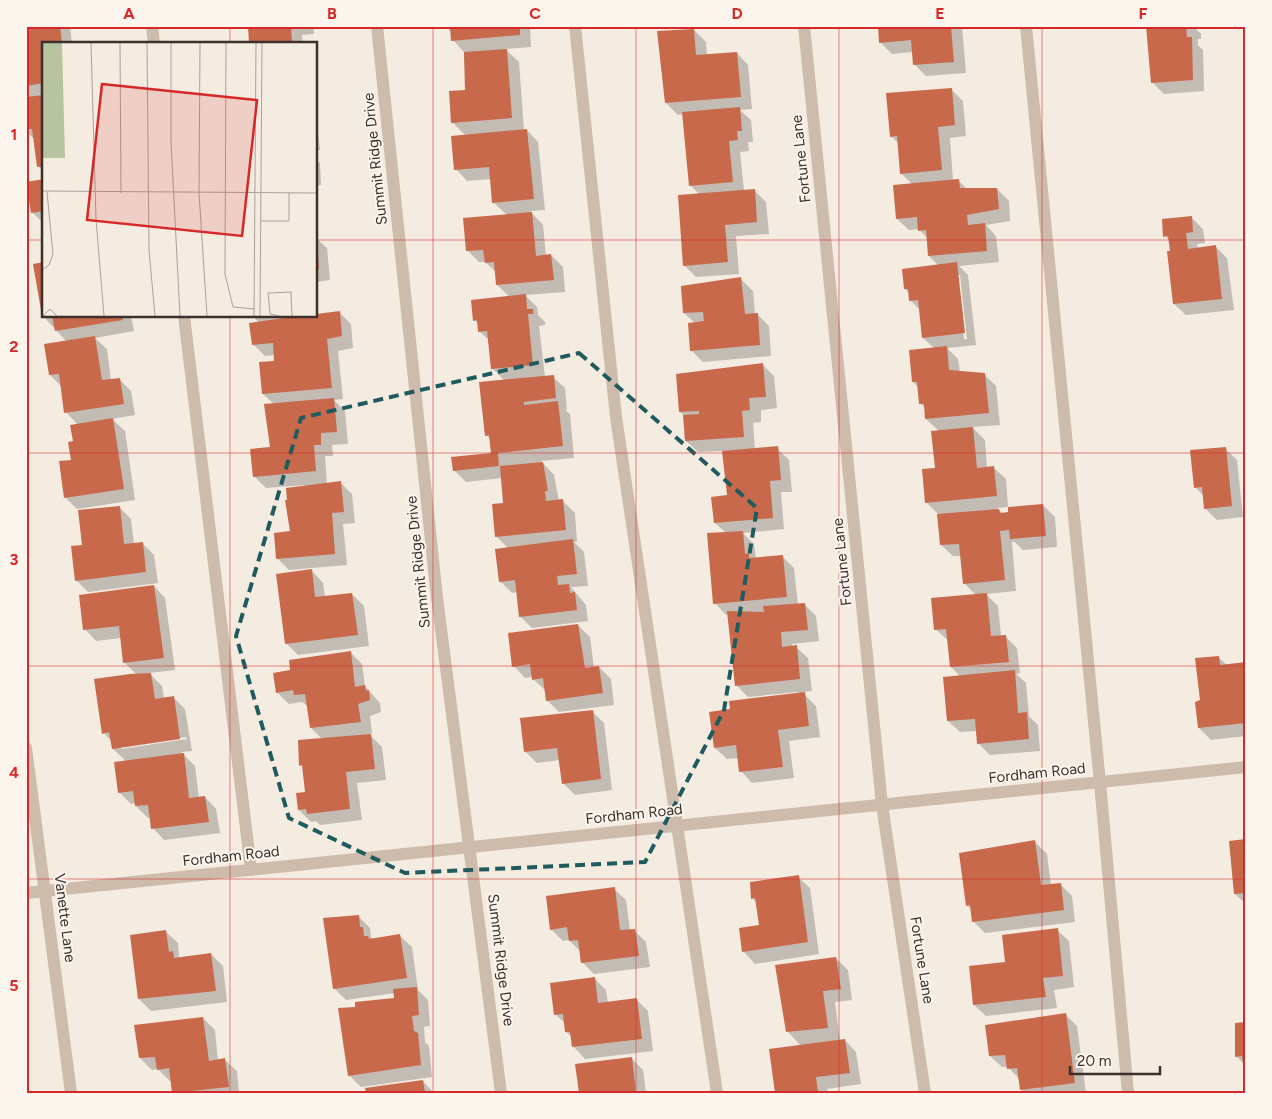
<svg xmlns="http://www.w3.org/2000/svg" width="1272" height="1119" font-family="Figtree,sans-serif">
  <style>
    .shadow { fill: #0003; fill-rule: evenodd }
    .building { fill: #c8694b }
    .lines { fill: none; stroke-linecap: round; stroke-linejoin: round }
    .minor { stroke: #cdbbac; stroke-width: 12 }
    .marked { fill: none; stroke: #1f5a5e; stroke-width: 4; stroke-dasharray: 10 6; stroke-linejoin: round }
    .grid { fill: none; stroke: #d62828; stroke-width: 1; stroke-opacity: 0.55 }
    .labels { text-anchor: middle; stroke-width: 4; stroke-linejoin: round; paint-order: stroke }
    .street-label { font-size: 15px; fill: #3b302b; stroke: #fbf5ee }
    .inset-road { fill: none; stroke: #aaa098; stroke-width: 1 }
    .view { fill: #d62828; fill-opacity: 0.15; stroke: #d62828; stroke-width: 2.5 }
    .inset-edge { fill: none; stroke: #3b302b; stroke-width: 2.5 }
    .neatline { fill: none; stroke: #d62828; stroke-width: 2 }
    .grid-label { font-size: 16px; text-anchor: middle; font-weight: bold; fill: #d62828 }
  </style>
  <rect width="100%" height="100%" fill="#f4ebe1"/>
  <!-- shadow -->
  <g class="shadow">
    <path d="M26,26H70L72,44H44V172L38,166L35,140L26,131Z"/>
    <path d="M249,26H313L314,34L302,35L303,44H250Z"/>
    <path d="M446,26H530L531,47L505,49L519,62L524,130H527L538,142L545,210L530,211L543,225L546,256L551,255L563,267L565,292L525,295L537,307L538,315L545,322V325L539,326L545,377H553L565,388L567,410H565L570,414L574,458L541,461L554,475L559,501H563L575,513L577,542H574L584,552L588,586L571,587L586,605L588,621L532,628L520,616L517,592L512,593L500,581L508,548L496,536L504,504L502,478L466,482L454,470L493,454L491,440L486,435L505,381L492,368L490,341L479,331V324L474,320L510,297L497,285L496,272L485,262H479L467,250L507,215L493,202L491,179L467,181L456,169L466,136L452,122L466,91L464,52L453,40L452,33Z"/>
    <path d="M691,26H709L693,28Z"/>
    <path d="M879,26H962L966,73L926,76L915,65L913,52L892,54L880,42Z"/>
    <path d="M1148,26H1193L1201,34V39H1198V45L1203,50L1204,91L1164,94L1152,82Z"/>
    <path d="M694,30L706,42L707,55L737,53L748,65L752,109L740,110L751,120L753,142H748L749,151L740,152L744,191L754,190L766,202L769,234L736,236L739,274L696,277L684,265L699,194L690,185L683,114L678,115L666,103Z"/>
    <path d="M951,89L963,101L966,136L950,138L953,181H959L967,189H997L1009,201L1010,221L986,225L996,236L999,262L959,266L968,275L976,345L947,348L958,359L960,372L984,374L996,386L1000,425L972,427L985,440L987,468H994L1006,479L1008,507L997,508L1003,514L1043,505L1055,517L1057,547L1023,550L1015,542H1012L1016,591L986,594L998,606L1001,636H1005L1017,648L1020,673L1016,674L1026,683L1029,716L1038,725L1040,751L990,755L978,743L977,731L960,732L948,721L961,677L951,667L949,641L935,629L976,595L964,583L962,556H953L941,545L938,514L926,502L936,470L939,431L926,419V409L920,403L918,387L913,382L934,348L923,338L920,310L910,300L909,293L905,289L939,266L929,256L928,239L919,229L909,230L897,219L913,185L901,173L899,144L891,136ZM957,275H960L967,339H964Z"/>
    <path d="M316,118L320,150H316Z"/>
    <path d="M316,160L320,163L321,185L316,186Z"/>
    <path d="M44,181V224L32,212Z"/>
    <path d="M1191,217L1203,229L1205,243L1197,244L1198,249L1215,246L1227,258L1234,310L1186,315L1174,304L1170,241L1165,236Z"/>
    <path d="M316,238L327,248L330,280L316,282Z"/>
    <path d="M44,264V316H131L134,331L95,338L107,349L111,380L119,379L131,391L135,415L112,419L125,431L135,500L77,509L65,497L78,425L66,412L62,387L50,375L67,342L43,316Z"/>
    <path d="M741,279L753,291L755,314H757L769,326L771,356L703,362L691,350L695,323L684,313Z"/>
    <path d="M339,312L351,324L353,348L338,351L343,399L334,400L345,411L348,444L332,445L333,456H325L327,484L340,482L352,494L355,523L343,524L347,565L289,570L277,558L291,532L305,485L266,488L254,476L271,448L274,404L263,394L275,362V355L265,356L253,344L259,323L253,316H316Z"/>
    <path d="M763,365L774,376L777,408L761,410V422L753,423L755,450L777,448L789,460L792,492H781L784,529L743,533L754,544L756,559L782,556L794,568L798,605L804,604L816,616L819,641L792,644V647H796L808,658L812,691L802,692L816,706L820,737L789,741L794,778L752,783L741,771L739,758L727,759L715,748L799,694L798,692L748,697L736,685L729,615H726L715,603L726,533L715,523L728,496L723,451L698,452L686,441L685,416L680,412Z"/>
    <path d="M1225,448L1237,460L1243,517L1217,520L1205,508L1204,496L1195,487Z"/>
    <path d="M119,507L131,519L134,544L142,543L154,555L158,583L88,592L76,580L84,546Z"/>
    <path d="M312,571L323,583L325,597L352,594L364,606L369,646L298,655L286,643Z"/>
    <path d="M154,586L165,598L175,670L149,673L162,686L164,698L173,697L185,709L192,751L181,752L195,766L199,798L205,797L216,809L220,833L164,840L153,828L151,817L148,818L136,806V803L131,804L119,792L126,761L113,749L112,742L104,733L137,675L125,663L121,638L96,641L85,629ZM186,737L187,739L121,749V747Z"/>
    <path d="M578,625L590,637L594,668L599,667L611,679L614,705L559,712L547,700L546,691L533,679L532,677L525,678L514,666Z"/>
    <path d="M350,652L362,664L365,686L380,703L381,712L370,716L372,733L369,734L382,747L386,780L357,783L362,820L320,825L316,821L311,822L299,810L306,793L303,768L301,765L322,739L311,728L308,706L302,702L289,704L277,692L292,672Z"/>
    <path d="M1218,657L1227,665L1246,663V736L1211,740L1199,728L1202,701Z"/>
    <path d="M592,711L604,723L612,790L575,795L563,783L560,760L537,763L525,751Z"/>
    <path d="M1246,841V904L1235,894Z"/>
    <path d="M1035,842L1047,854L1051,885L1060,884L1072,896L1075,922L985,933L973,921L972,910L967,905Z"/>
    <path d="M798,877L810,888L819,954L755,964L744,952L740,929L760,926L757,903L752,898Z"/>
    <path d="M614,889L626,900L630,930H634L646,942L650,967L594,974L582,962L580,951L569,940L563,941L551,929Z"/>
    <path d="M358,916L370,928L371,937L374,940L400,936L412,947L418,990L428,1000L430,1026L424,1027L425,1042L429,1046L432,1077L361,1087L349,1075L356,1008L395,999V993L346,1000L334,988Z"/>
    <path d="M1057,930L1069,941L1074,987L1054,990L1057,1008L986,1016L974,1005L1006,963Z"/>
    <path d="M166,932L178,943L179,958L211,954L223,966L227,1002L151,1011L139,999Z"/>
    <path d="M836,958L848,970L852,1000L835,1002L840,1041L845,1040L856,1052L861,1084L827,1089L828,1093H776L801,1046L788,1032Z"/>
    <path d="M594,978L606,990L608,1003L636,999L648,1011L653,1051L585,1059L574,1047L572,1037L566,1032V1024L555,1014Z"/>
    <path d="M1065,1014L1077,1026L1086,1093H1025L1021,1089L1020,1080L1008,1067H1002L990,1056Z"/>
    <path d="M203,1018L215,1030L218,1061L225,1060L237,1071L239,1093H174L172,1081H170L158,1069L152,1070L140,1058Z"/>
    <path d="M1246,1023V1066L1236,1056Z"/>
    <path d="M631,1058L643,1070L646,1093H580Z"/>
    <path d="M423,1081L434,1093H367Z"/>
  </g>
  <!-- building -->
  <g class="building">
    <path d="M26,26H60L62,44H44V83L26,86Z"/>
    <path d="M248,26H291L292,44H249Z"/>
    <path d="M450,26H520V35L451,41Z"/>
    <path d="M878,26H951L954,62L913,65L911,40L879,43Z"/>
    <path d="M1146,26H1186L1187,37H1192L1193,80L1151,83Z"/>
    <path d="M694,29L696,55L737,52L741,97L665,103L657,31Z"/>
    <path d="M507,49L512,118L451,123L449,91L465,90L464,52Z"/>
    <path d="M952,88L955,125L938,127L942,170L900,174L897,136L890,137L886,93Z"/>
    <path d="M44,95V166L37,167L32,129H26V97Z"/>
    <path d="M740,107L742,131H737L738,140L729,141L733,182L689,186L682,112Z"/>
    <path d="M527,129L534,199L492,203L489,167L454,170L451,136Z"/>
    <path d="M44,179V211L31,213L26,182Z"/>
    <path d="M959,179L960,188H997L999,209L967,215L968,225L985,223L987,251L928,256L926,230L918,231L917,217L896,219L893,185Z"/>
    <path d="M755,189L757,222L725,225L728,262L683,266L678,195Z"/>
    <path d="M532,212L536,256L551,254L554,280L496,285L494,262L485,263L483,250L466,251L463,218Z"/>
    <path d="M1192,216L1193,232L1186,233L1188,249L1216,245L1222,299L1173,304L1167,251H1170L1168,236L1163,237L1162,219Z"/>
    <path d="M316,254H318L319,269H316Z"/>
    <path d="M44,262V316H42L33,264Z"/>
    <path d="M957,262L965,333L922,338L918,300L909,301L908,289H904L902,269Z"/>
    <path d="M741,277L745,314L758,313L760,345L690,351L688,323L704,321L703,312L683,313L681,286Z"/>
    <path d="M526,294L527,309H533V314H528L533,365L491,369L487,331L478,332L477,320L473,321L471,300Z"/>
    <path d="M340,311L342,336L327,339L332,388L262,394L259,362L274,361L273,343L252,345L249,323L299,316H316V314Z"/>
    <path d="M52,316H122L123,320L55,331Z"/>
    <path d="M95,336L102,380L120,378L124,404L64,413L59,374L49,375L44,344Z"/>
    <path d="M947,346L949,370L985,373L989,413L925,419L924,404H919L917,382H912L909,350Z"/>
    <path d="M763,363L766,397L749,398L750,410L742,411L744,437L685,441L683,415L699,414V411L679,412L676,374Z"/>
    <path d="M554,375L556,398L524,402V405L558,401L563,446L498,453L499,466L453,471L451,457L491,453L489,435L485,436L479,382Z"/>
    <path d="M334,398L337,432L321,433V445H314L316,471L253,477L250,449L270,447L264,404Z"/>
    <path d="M113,418L124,489L64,498L59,461L71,460L68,442L73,441L70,425Z"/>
    <path d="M973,427L977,468L994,466L997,496L925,503L922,469L935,468L931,431Z"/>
    <path d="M778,446L781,480L770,481L773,518L714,523L711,497L727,495L722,451Z"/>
    <path d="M1226,447L1232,506L1204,509L1202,487L1194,488L1190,450Z"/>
    <path d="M543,462L548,491H545L546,501L563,499L566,530L495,537L492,504L503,503L500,466Z"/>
    <path d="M341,481L344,512L332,513L335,554L276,559L274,533L290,531L285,500H287L286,488Z"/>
    <path d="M1043,504L1046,536L1010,539L1009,530L1000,531L1005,580L963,584L959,544L940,545L937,514L999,509L1000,513L1008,512V507Z"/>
    <path d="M120,506L124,544L143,542L146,572L75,581L71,546L82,545L78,510Z"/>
    <path d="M743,531L745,554L749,553V558L783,555L787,597L713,604L707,533Z"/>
    <path d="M573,539L577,574L557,576L558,585L569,584L570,593L575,592L577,610L519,617L515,580L499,582L495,549Z"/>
    <path d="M312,569L315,597L352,593L358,635L285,644L276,574Z"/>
    <path d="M154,585L164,658L123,663L119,626L83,630L79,595Z"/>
    <path d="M987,593L991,636L1006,635L1009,662L950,667L946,629L934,630L931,598Z"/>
    <path d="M805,603L808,630L781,632L782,647L797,645L800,679L735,686L727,611L764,612L763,606Z"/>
    <path d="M578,624L585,668L599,666L603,693L546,701L543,678L532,680L530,664L512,667L508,633Z"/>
    <path d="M351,651L355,687L365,685L366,691L369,690L370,700L358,704L361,722L310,728L305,694L294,695L293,690L276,693L273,673L290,670L289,660Z"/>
    <path d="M1219,656L1220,665L1246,662V723L1198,728L1195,702L1200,700L1195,658Z"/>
    <path d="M1015,670L1018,713L1027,712L1029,739L977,744L975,719L947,721L943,677Z"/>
    <path d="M151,673L155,699L174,696L180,739L112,749L109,732L102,734L94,679L130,674Z"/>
    <path d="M805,692L809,726L778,730L783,767L739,772L736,745L714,748L709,712L730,709L729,701Z"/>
    <path d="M593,710L601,779L562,784L557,748L524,752L520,718Z"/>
    <path d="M371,734L375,769L346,772L350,809L307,814L306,809L298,810L296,793L305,792L302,765L299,766L298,740Z"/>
    <path d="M184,753L189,798L205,796L209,822L151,829L148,805L135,806L133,791L118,793L114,762Z"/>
    <path d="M1246,839V893L1234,894L1229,841Z"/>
    <path d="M1035,840L1041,885L1061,883L1064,910L972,922L970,905L966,906L959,853Z"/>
    <path d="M799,875L808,942L742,952L739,928L759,925L755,898L751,899L750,882Z"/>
    <path d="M615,887L620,930L635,929L639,956L581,963L578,940L569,941L567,927L550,930L546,896Z"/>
    <path d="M359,915L360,927H363L364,936H368L369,939L400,934L407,978L333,989L323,918Z"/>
    <path d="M1058,928L1063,976L1043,978L1046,997L973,1005L969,966L1005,962L1002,935Z"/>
    <path d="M166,930L169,952L173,951L174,958L211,953L216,991L138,999L130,935Z"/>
    <path d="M836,957L841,989L823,991L828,1028L786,1032L775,965Z"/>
    <path d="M595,977L598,1003L637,998L642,1039L572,1047L570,1032H565L563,1014L554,1015L550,983Z"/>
    <path d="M417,987L419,1015L412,1016L414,1031L418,1033L421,1065L348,1076L338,1008L355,1007V1002L394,998L393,989Z"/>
    <path d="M1066,1013L1075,1083L1020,1090L1017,1068L1007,1069L1005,1055L989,1056L985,1025Z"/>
    <path d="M203,1017L209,1061L225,1058L229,1087L172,1093L169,1068L157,1070L155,1057L139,1058L134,1025Z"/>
    <path d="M1246,1022V1063H1243L1242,1056L1235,1057V1023Z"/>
    <path d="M845,1039L850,1073L816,1077L818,1093H775L769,1049Z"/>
    <path d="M632,1057L636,1093H579L575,1064Z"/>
    <path d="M423,1080L425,1093H366L365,1088Z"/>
  </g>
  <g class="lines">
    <!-- minor -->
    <g class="minor">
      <path d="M152,26L154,44"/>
      <path d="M377,26L437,598L501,1093"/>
      <path d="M575,26L616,417L717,1093"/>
      <path d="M804,26L882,805L925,1093"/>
      <path d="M1026,26L1100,783L1128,1093"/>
      <path d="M184,316L251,870"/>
      <path d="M26,748L71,1093"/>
      <path d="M26,893L1246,767"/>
    </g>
  </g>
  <!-- marked area -->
  <path class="marked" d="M579,353L757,508L724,710L645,862L405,873L289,818L236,636L301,418Z"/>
  <!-- grid -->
  <path class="grid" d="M230,26V44M433,26V1093M636,26V1093M839,26V1093M1042,26V1093M26,240H44M316,240H1246M230,316V1093M26,453H1246M26,666H1246M26,879H1246"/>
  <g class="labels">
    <!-- street labels -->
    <g class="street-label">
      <text transform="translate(375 159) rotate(-96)" y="5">Summit Ridge Drive</text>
      <text transform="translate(801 159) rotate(-96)" y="5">Fortune Lane</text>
      <text transform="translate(418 562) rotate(-96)" y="5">Summit Ridge Drive</text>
      <text transform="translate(842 562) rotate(-96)" y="5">Fortune Lane</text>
      <text transform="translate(1037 773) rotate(-6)" y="5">Fordham Road</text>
      <text transform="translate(634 814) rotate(-6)" y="5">Fordham Road</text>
      <text transform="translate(231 856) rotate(-6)" y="5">Fordham Road</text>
      <text transform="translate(65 918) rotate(83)" y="5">Vanette Lane</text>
      <text transform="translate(501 960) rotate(83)" y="5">Summit Ridge Drive</text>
      <text transform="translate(922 960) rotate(81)" y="5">Fortune Lane</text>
    </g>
  </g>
  <!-- overview -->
  <g transform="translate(42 42)">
    <rect width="275" height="275" fill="#f4ebe1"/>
    <path d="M0,1H20L23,116H0Z" fill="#b8c4a0"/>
    <path class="inset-road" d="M49,1L54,177L62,274M78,1L79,151M105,1L107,208L113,274M129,1V100L138,274M158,1L157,151L165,274M184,1L183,232L191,265L213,267M0,149L275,151M218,179H247V151M0,228L7,223L11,212L5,150M226,250L228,272L237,274M227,251L249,250L250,274M1,274L8,267L15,274M212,274L214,1M218,274L220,1"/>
    <path class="view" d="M60,42L215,58L200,194L45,178Z"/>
    <rect width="275" height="275" class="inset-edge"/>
  </g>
  <!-- border -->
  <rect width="1272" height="1119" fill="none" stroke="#fbf5ee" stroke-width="55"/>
  <!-- scale -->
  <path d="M1070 1066v8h90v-8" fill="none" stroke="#3b302b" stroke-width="2.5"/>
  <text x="1077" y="1066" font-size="15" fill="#3b302b" stroke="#fbf5ee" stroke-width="4" paint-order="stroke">20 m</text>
  <rect x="28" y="28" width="1216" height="1064" class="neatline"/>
  <g class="grid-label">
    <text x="129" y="19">A</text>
    <text x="332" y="19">B</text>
    <text x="535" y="19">C</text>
    <text x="737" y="19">D</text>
    <text x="940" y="19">E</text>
    <text x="1143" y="19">F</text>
    <text x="14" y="140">1</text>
    <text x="14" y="352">2</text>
    <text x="14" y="565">3</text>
    <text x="14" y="778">4</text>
    <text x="14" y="991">5</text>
  </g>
</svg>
